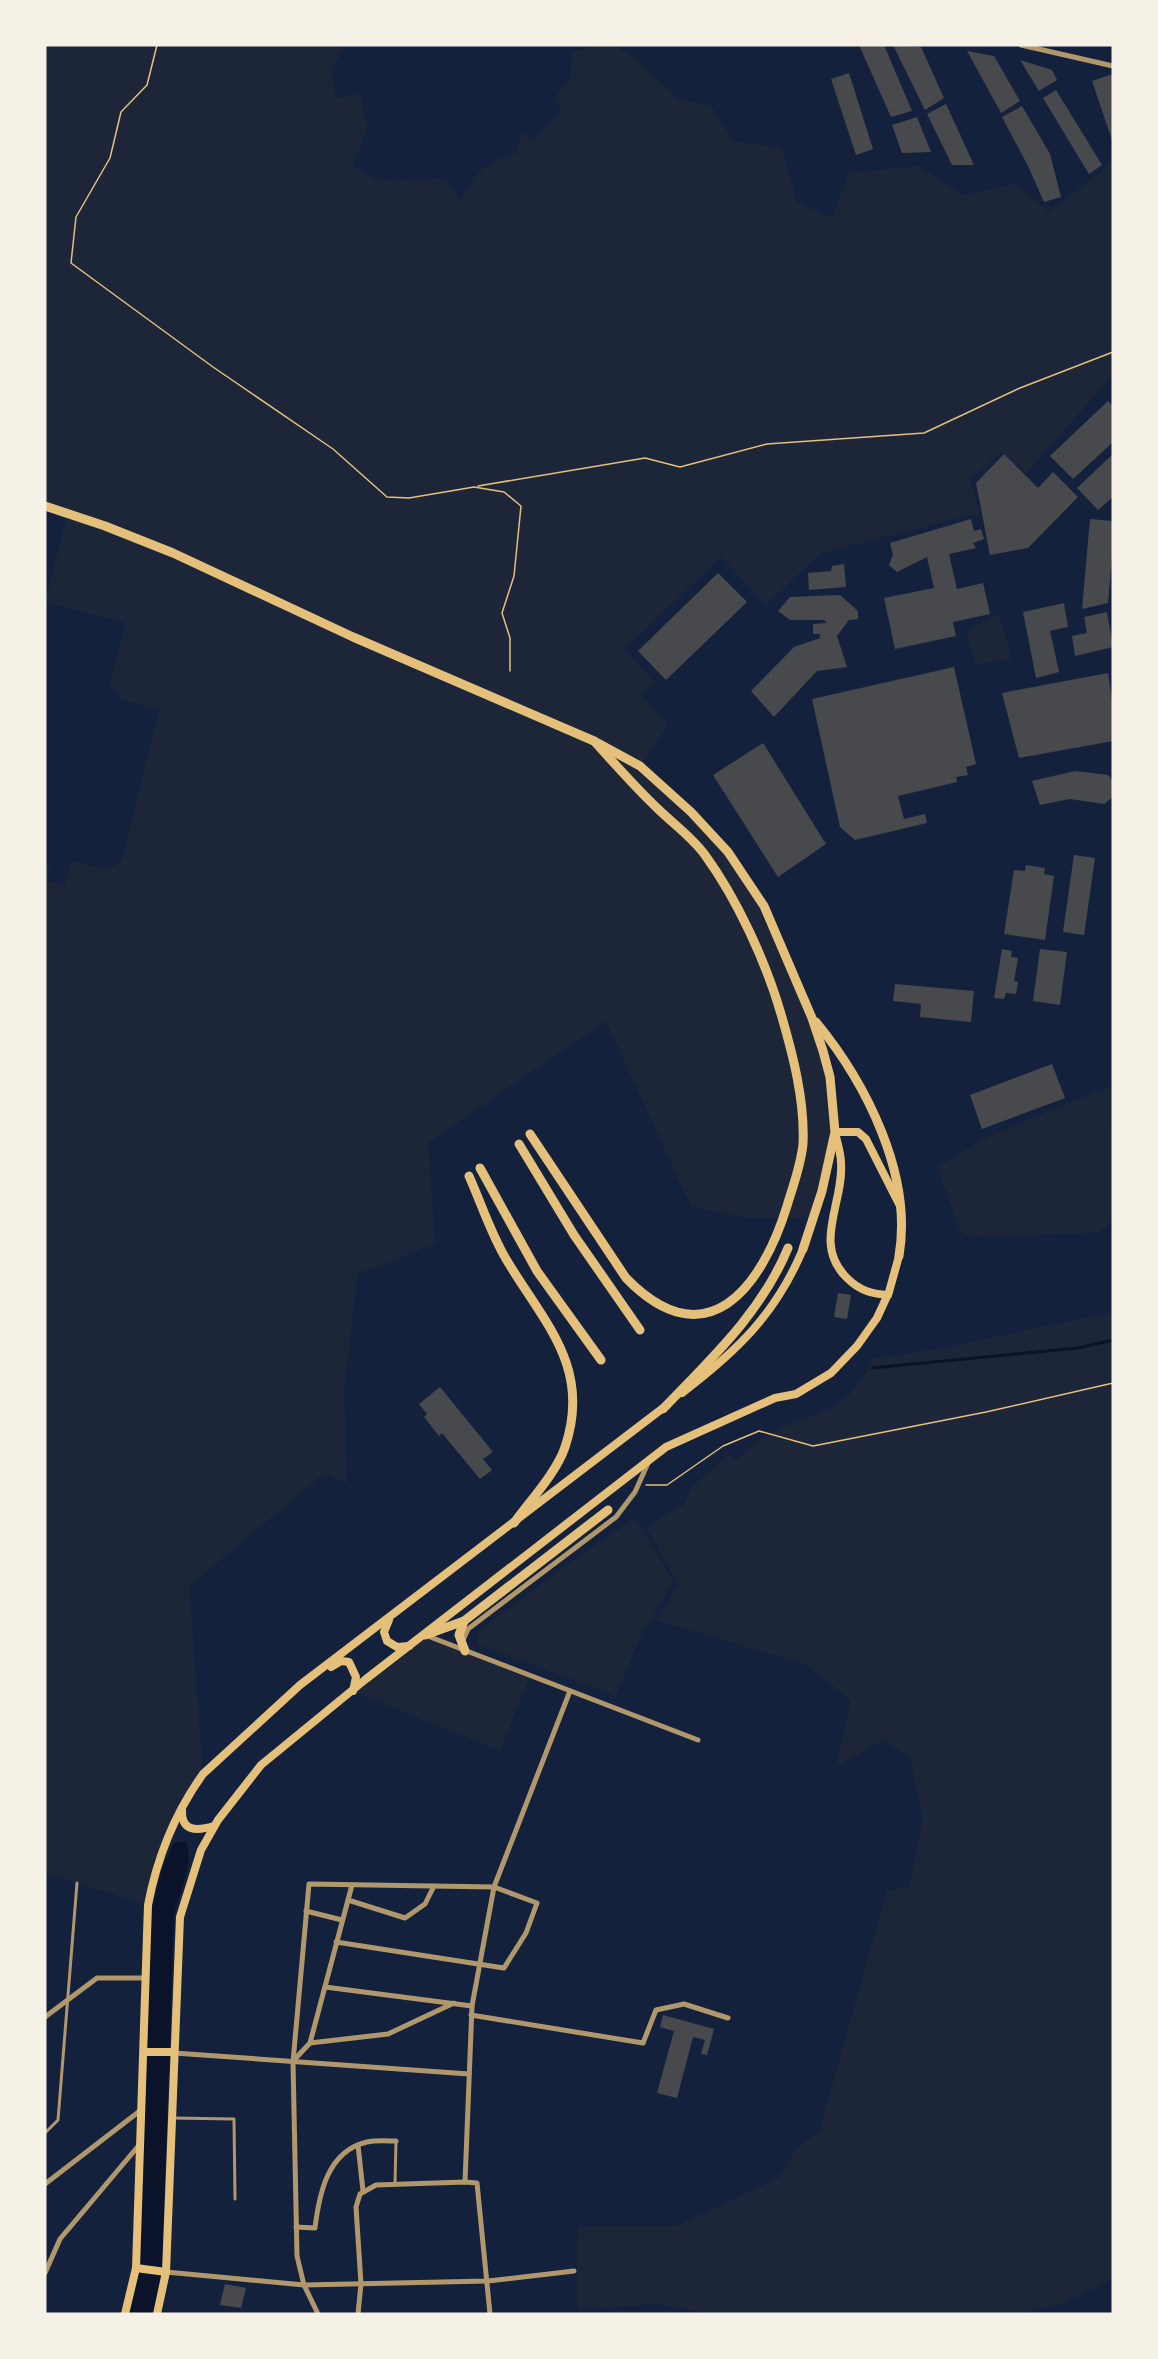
<svg xmlns="http://www.w3.org/2000/svg" width="1158" height="2359" font-family="Quicksand,sans-serif">
  <style>
    .green { fill: #1d2539 }
    .water { fill: #0b132b }
    .lines { fill: none; stroke-linecap: round; stroke-linejoin: round }
    .stream { stroke: #0b132b; stroke-width: 3 }
    .building { fill: #48494c }
    .path { stroke: #e5c07b; stroke-width: 1.5 }
    .service { stroke: #b1986c; stroke-width: 3 }
    .minor { stroke: #b1986c; stroke-width: 5 }
    .secondary { stroke: #e5c07b; stroke-width: 8 }
    .primary { stroke: #e5c07b; stroke-width: 9 }
    .trunk { stroke: #e5c07b; stroke-width: 9 }
  </style>
  <rect width="100%" height="100%" fill="#14213d"/>
  <!-- green -->
  <g class="green">
    <path d="M45,45H341L344,49L331,69L335,98L360,94L367,128L353,166L377,180L446,178L461,202C475,171 484,164 516,153L522,132L534,140L561,111L555,98L570,79L572,52L599,45H614L631,55L679,100L711,106L732,141L782,148L797,202L832,218L849,173L918,166L964,195L1014,184L1049,212L1107,167L1113,159V380L1110,378L1026,474L1002,452L970,480L980,513L821,553L766,605L721,557L625,649L655,683L642,696L668,724L640,766L728,852L764,906L823,1051L835,1132L814,1218H747L691,1207L606,1021L428,1143L435,1244L358,1274L344,1389L347,1483L325,1473L189,1586L203,1774L179,1811L148,1905L45,1873V866L50,867L47,881L65,885L71,861L107,870L122,860L159,710L120,699L110,684L126,623L45,602L68,512L45,506Z"/>
    <path d="M999,614L1012,659L975,664L966,630Z"/>
    <path d="M1110,1086L1113,1216L1108,1226L1098,1233L973,1237L961,1233L937,1167L988,1137Z"/>
    <path d="M1113,1312V2279L1066,2302L1019,2314H711L656,2304L577,2310L578,2226H677L781,2176L795,2149L819,2132L887,1891L909,1887L923,1819L910,1757L883,1740L836,1767L851,1700L805,1664L656,1620L678,1584L646,1527L684,1504L691,1488L729,1454L736,1461C743,1454 751,1445 760,1439C806,1410 847,1420 872,1359L932,1350Z"/>
    <path d="M635,1518L673,1581L639,1640L616,1696L478,1644V1631L597,1543Z"/>
    <path d="M425,1635L530,1676L500,1751L353,1691Z"/>
  </g>
  <!-- water -->
  <path class="water" d="M174,1842H186C195,1860 178,1896 174,1916L162,2273L153,2314H129L140,2252L152,1908L162,1869Z"/>
  <g class="lines">
    <!-- stream -->
    <path class="stream" d="M872,1368L1078,1348L1113,1340"/>
  </g>
  <!-- building -->
  <g class="building">
    <path d="M859,45H884L912,111L891,117Z"/>
    <path d="M893,45L921,47L944,98L925,110Z"/>
    <path d="M967,51L994,56L1020,101L1001,113Z"/>
    <path d="M1020,60L1052,70L1057,80L1039,91Z"/>
    <path d="M849,73L873,149L856,155L831,79Z"/>
    <path d="M1113,74V143L1092,81Z"/>
    <path d="M1056,90L1102,165L1089,174L1043,98Z"/>
    <path d="M946,104L974,165H952L927,114Z"/>
    <path d="M1022,106L1050,154L1061,197L1044,202L1028,166L1002,117Z"/>
    <path d="M917,117L931,152L902,153L892,125Z"/>
    <path d="M1108,401L1113,406V442L1073,479L1050,456Z"/>
    <path d="M1004,454L1038,488L1053,472L1078,497L1028,548L990,555L976,483Z"/>
    <path d="M1113,454V497L1098,510L1077,488Z"/>
    <path d="M971,519L974,531L981,529L984,539L973,543L976,548L949,554L957,589L983,583L990,614L953,622L956,636L895,649L884,598L934,588L927,557L897,572L889,565L893,555L890,543Z"/>
    <path d="M1090,519L1113,521V544L1108,603L1082,609Z"/>
    <path d="M844,564L846,587L809,590L808,573L831,571L832,566Z"/>
    <path d="M718,573L747,602L666,680L638,651Z"/>
    <path d="M840,595L858,611V619L849,620L837,636L847,667L817,671L774,717L751,691L794,647L820,638V634H813V624L827,623L824,620H790L778,611L790,597Z"/>
    <path d="M1064,603L1068,627L1050,631L1059,672L1036,678L1023,612Z"/>
    <path d="M1107,612L1113,647L1075,656L1072,636L1087,633L1084,617Z"/>
    <path d="M954,667L976,764L966,767L968,775L956,777L957,782L898,796L904,819L925,814L927,823L855,840L840,827L812,699Z"/>
    <path d="M1108,673L1113,707V741L1019,758L1002,693Z"/>
    <path d="M763,743L826,844L778,877L713,775Z"/>
    <path d="M1075,771L1108,775L1113,781V797L1104,804L1070,799L1040,805L1032,781Z"/>
    <path d="M1074,855L1095,858L1084,935L1063,932Z"/>
    <path d="M1026,865L1045,868L1044,874L1054,876L1045,940L1004,934L1014,870L1025,871Z"/>
    <path d="M1002,949L1012,951L1011,957L1018,958L1014,981L1018,982L1016,994L1006,993L1004,999L994,998Z"/>
    <path d="M1040,949L1067,952L1060,1005L1033,1001Z"/>
    <path d="M895,984L974,991L971,1022L920,1017L921,1004L893,1001Z"/>
    <path d="M1052,1064L1065,1098L982,1129L970,1095Z"/>
    <path d="M838,1293L851,1295L847,1319L834,1317Z"/>
    <path d="M440,1387L493,1452L483,1459L492,1470L480,1479L442,1433L439,1436L424,1417L427,1414L419,1404Z"/>
    <path d="M663,2015L714,2029L707,2055L701,2054L705,2040L693,2037L677,2098L657,2093L674,2031L660,2027Z"/>
    <path d="M225,2284L246,2288L241,2308L220,2305Z"/>
  </g>
  <g class="lines">
    <!-- path -->
    <g class="path">
      <path d="M157,45L147,85L121,112L110,158L76,217L71,263L213,367L333,449L387,497L409,498L474,487L504,492L521,506L514,576L502,613L510,638V671"/>
      <path d="M478,486L645,458L680,467L767,444L924,433L1020,388L1113,352"/>
      <path d="M646,1485H667L723,1446L759,1431L813,1446L986,1412L1113,1383"/>
    </g>
    <!-- service -->
    <g class="service">
      <path d="M172,2118L234,2119L235,2199"/>
      <path d="M45,2133L58,2120L77,1883"/>
      <path d="M395,2184L396,2141"/>
    </g>
    <!-- minor -->
    <g class="minor">
      <path d="M1021,45L1113,66"/>
      <path d="M425,1635L698,1740"/>
      <path d="M463,1640L468,1629L616,1517L635,1492L649,1461"/>
      <path d="M348,1900L405,1918L425,1904L434,1886"/>
      <path d="M306,1911L342,1920"/>
      <path d="M325,1987L472,2006"/>
      <path d="M471,2015L643,2043L656,2010L684,2004L728,2018"/>
      <path d="M45,2017L97,1978H144"/>
      <path d="M310,2043L388,2034L454,2003"/>
      <path d="M174,2053L469,2074"/>
      <path d="M294,2060L310,2043L352,1885"/>
      <path d="M358,2145L363,2191"/>
      <path d="M465,2182L472,2006L494,1887L570,1691"/>
      <path d="M45,2184L141,2110"/>
      <path d="M296,2227L315,2228C319,2195 327,2151 367,2142C376,2140 387,2141 396,2141"/>
      <path d="M166,2272L304,2285L488,2281L574,2271"/>
      <path d="M45,2273L60,2239L140,2144"/>
      <path d="M318,2314L304,2285L297,2256L293,2062L309,1884L494,1887L537,1903L526,1933L504,1968L336,1942"/>
      <path d="M358,2314L361,2284L356,2207L360,2194L376,2185L465,2182L477,2183L490,2314"/>
    </g>
    <!-- secondary -->
    <g class="secondary">
      <path d="M888,1295C871,1294 859,1290 847,1278C812,1244 844,1203 841,1163C841,1153 837,1142 835,1132H858L866,1139L899,1204"/>
      <path d="M682,1393C737,1351 776,1314 803,1249"/>
      <path d="M389,1620L384,1632L387,1641L397,1647L409,1646"/>
      <path d="M331,1667L341,1661L349,1662L356,1677L353,1691"/>
      <path d="M182,1810C181,1832 197,1831 214,1826"/>
      <path d="M144,2052H173"/>
      <path d="M136,2268L166,2272"/>
      <path d="M125,2314L136,2268L148,1905C157,1858 175,1813 203,1774L300,1685L667,1405"/>
      <path d="M157,2314L166,2272L180,1917L201,1850L218,1820L261,1765L366,1679L666,1447L775,1398L796,1394L831,1373L857,1346L877,1318L889,1292L899,1256"/>
    </g>
    <!-- primary -->
    <g class="primary">
      <path d="M45,506L105,526L173,553L353,637L594,741L640,766L691,812L728,852L764,906L812,1018L823,1051L830,1077L835,1132L822,1191L803,1249"/>
      <path d="M816,1022C866,1083 913,1175 899,1256"/>
    </g>
    <!-- trunk -->
    <g class="trunk">
      <path d="M530,1134L626,1278C707,1361 762,1287 787,1206C793,1186 801,1165 803,1144C805,1101 793,1055 781,1014C766,962 737,899 705,855C692,837 672,823 656,807C634,786 614,763 594,741"/>
      <path d="M519,1144L574,1235L640,1330"/>
      <path d="M480,1168L537,1271L601,1360"/>
      <path d="M469,1176C481,1203 491,1234 506,1259C544,1323 592,1367 565,1447C557,1472 529,1502 514,1523"/>
      <path d="M663,1409C711,1359 761,1313 788,1248"/>
      <path d="M464,1621L459,1635L465,1651"/>
      <path d="M425,1635L464,1621L608,1510"/>
    </g>
  </g>
  <!-- border -->
  <rect width="1158" height="2359" fill="none" stroke="#f6f1e7" stroke-width="93"/>
</svg>
